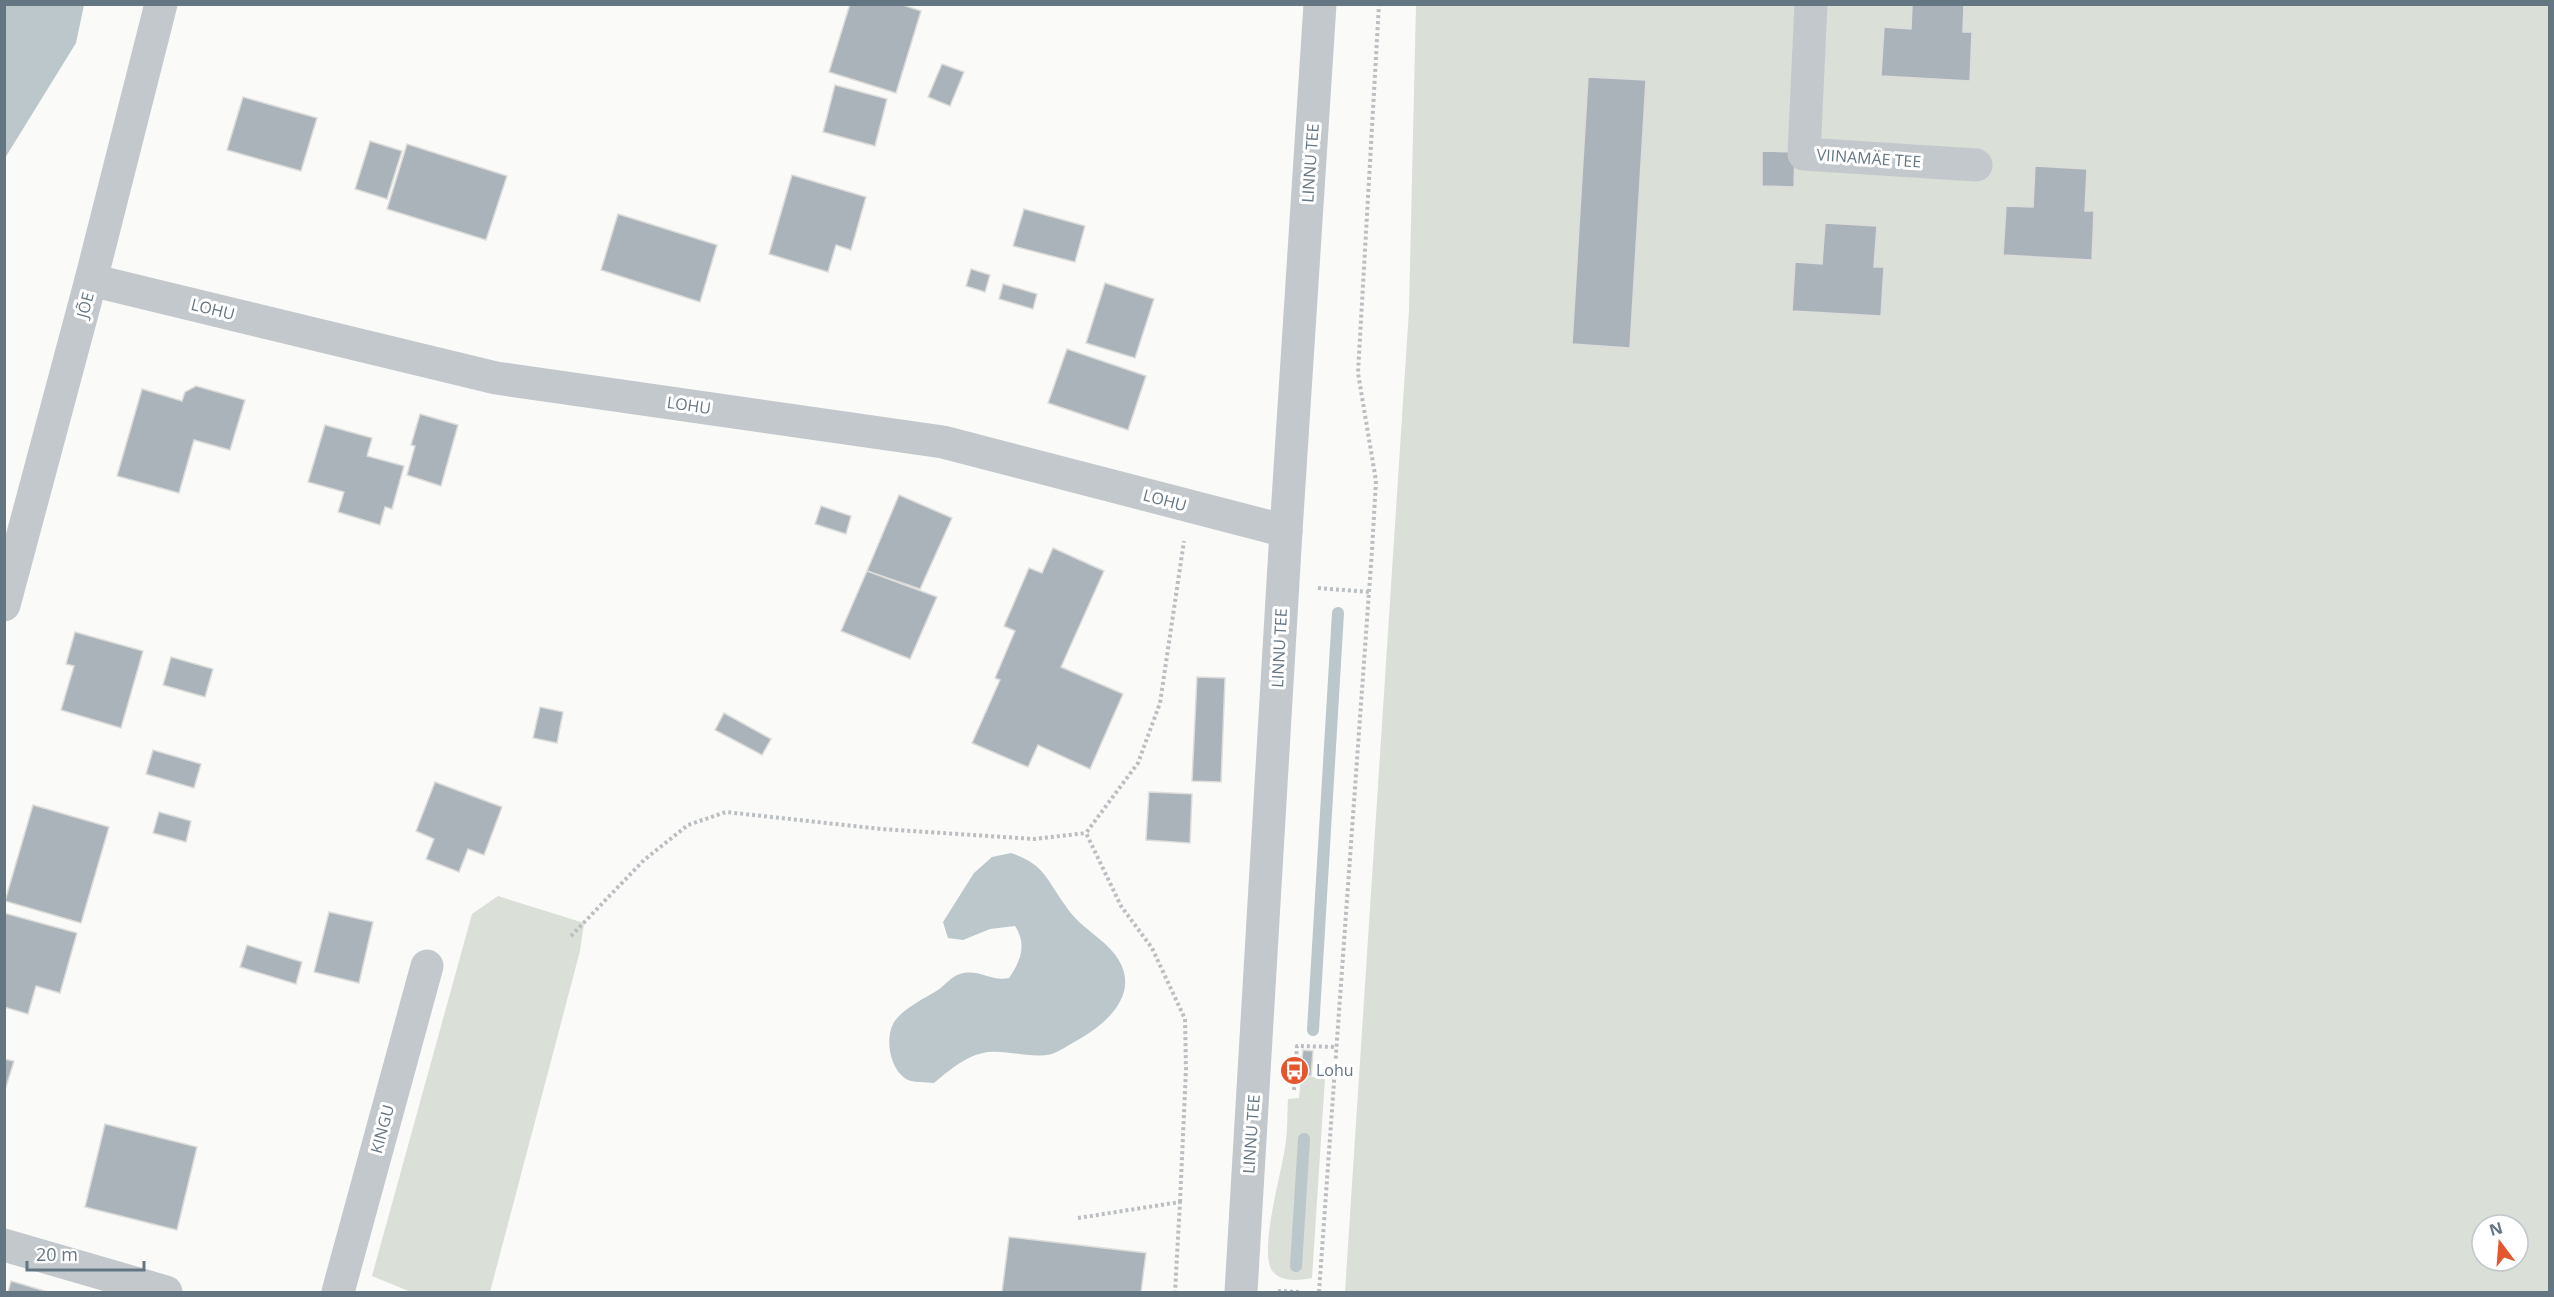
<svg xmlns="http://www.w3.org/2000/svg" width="2554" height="1297" font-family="'Open Sans',sans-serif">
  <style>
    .green { fill: #dadfd7; fill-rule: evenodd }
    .water { fill: #bbc7cb }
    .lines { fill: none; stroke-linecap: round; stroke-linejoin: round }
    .stream { stroke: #bbc7cb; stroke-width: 12 }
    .building { fill: #aab3b9; stroke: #dcdcda; stroke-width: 1.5 }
    .path { stroke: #bbbfc2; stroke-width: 4; stroke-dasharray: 3 3; stroke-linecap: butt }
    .minor { stroke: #c3c8cc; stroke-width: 33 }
    .labels { text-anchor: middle; stroke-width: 6; stroke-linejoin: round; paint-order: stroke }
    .street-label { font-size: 16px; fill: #657683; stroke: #fff }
    .poi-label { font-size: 16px; fill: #657683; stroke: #fff; text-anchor: start }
  </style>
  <rect width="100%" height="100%" fill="#fafaf8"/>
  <!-- green -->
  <g class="green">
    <path d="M1416,5H2549V1292H1345L1409,310ZM2482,1225H2518V1261H2482Z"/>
    <path d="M498,896L584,923L580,951L490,1292H411L372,1276L472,914Z"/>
    <path d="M1301,1076L1325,1078L1312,1278C1300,1280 1283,1283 1273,1272C1257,1252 1284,1167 1286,1140C1288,1126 1287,1112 1288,1099L1299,1098Z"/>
  </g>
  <!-- water -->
  <g class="water">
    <path d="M5,4L84,5L76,43L5,158Z"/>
    <path d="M1011,853C1045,865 1046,879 1065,905C1073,918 1085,927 1097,937C1148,976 1123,1015 1076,1041C1069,1045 1060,1051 1052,1054C1031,1059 1009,1050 988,1052C966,1055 950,1070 934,1083C926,1082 913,1083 906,1079C890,1069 885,1040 893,1024C900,1010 925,998 938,990C945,985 952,976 960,974C980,968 990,982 1009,978C1021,961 1027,944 1015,926L990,929L963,940L948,938L943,922L974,873L992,857Z"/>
  </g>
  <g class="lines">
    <!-- stream -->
    <g class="stream">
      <path d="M1313,1030L1338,613"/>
      <path d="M1296,1266L1304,1139"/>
    </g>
  </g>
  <!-- building -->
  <g class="building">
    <path d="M850,4H900L921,11L896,93L829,72Z"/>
    <path d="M1912,4H1964L1963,32H1972L1970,81L1881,76L1884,27L1911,29Z"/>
    <path d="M942,64L964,72L950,106L928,97Z"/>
    <path d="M1588,77L1646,80L1630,348L1572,344Z"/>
    <path d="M835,85L887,99L875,146L823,132Z"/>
    <path d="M243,97L317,118L301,171L227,150Z"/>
    <path d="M370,141L402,151L387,199L355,189Z"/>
    <path d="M407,144L507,176L486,240L387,209Z"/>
    <path d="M1762,151L1795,152L1794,187L1762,186Z"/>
    <path d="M2035,166L2087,169L2085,211H2094L2092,260L2003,255L2006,206L2033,207Z"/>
    <path d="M792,175L866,197L851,250L836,245L828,272L769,254Z"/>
    <path d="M1024,209L1085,226L1075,262L1013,246Z"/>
    <path d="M618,214L717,245L700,302L601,270Z"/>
    <path d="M1825,223L1877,226L1874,267H1884L1881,316L1792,311L1795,262L1822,264Z"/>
    <path d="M971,269L990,275L985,292L966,286Z"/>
    <path d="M1105,283L1154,299L1135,358L1086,343Z"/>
    <path d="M1003,284L1037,294L1033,309L999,299Z"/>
    <path d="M1067,349L1146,376L1128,430L1048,403Z"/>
    <path d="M196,386L245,400L230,450L194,440L179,493L117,476L142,389L182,401L185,392Z"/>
    <path d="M420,414L458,425L441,486L407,475L415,446L411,445Z"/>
    <path d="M325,425L372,438L367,456L404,466L392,509L385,507L380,525L338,512L344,492L308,482Z"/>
    <path d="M899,495L952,518L920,589L867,571Z"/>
    <path d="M821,506L851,516L846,534L815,524Z"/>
    <path d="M1053,548L1104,571L1061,667L1123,694L1090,769L1038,745L1028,767L972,743L1000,680L995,678L1015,631L1004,626L1029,568L1042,573Z"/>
    <path d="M867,571L937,597L910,659L841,631Z"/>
    <path d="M75,632L143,651L121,728L61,710L74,666L66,664Z"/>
    <path d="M171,657L213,669L205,697L163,685Z"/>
    <path d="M1197,677L1225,678L1221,782L1192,781Z"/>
    <path d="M540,707L563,712L557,743L533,738Z"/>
    <path d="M724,713L771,739L762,755L715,730Z"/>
    <path d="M153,750L201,764L194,788L146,774Z"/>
    <path d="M435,782L502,807L484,855L468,849L459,872L426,859L434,839L416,831Z"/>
    <path d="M1149,792L1192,794L1190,843L1146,840Z"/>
    <path d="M33,805L109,827L81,923L5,901Z"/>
    <path d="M159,812L191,821L186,842L153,833Z"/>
    <path d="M329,912L373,922L359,983L314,972Z"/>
    <path d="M4,913L77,933L60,993L36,986L28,1014L4,1007Z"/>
    <path d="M247,945L302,962L296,984L240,967Z"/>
    <path d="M1303,1050L1313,1051L1311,1076L1300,1075Z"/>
    <path d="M4,1059L14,1061L6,1087L4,1086Z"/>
    <path d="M105,1124L197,1147L177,1230L85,1207Z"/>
    <path d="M1009,1237L1146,1253L1141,1292H1002Z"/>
    <path d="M11,1281L48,1292H8Z"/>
  </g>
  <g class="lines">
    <!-- path -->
    <g class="path">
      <path d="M1318,588L1369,592"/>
      <path d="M571,936L644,860L688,825L726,812L881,829L1034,839L1086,833"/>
      <path d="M1294,1090L1297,1046L1337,1047"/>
      <path d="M1180,1202L1186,1069L1185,1019L1152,948L1121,906L1086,833L1138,763L1160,703L1184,541"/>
      <path d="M1078,1218L1180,1202L1175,1292"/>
      <path d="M1278,1291L1301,1292"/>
      <path d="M1319,1292L1372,550L1376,481L1358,373L1379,4"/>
    </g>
    <!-- minor -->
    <g class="minor">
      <path d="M1811,4L1804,154L1976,165"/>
      <path d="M91,280L496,378L943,442L1286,531"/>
      <path d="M4,605L91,280L161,4"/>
      <path d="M4,1245L166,1292"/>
      <path d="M338,1292L427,966"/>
      <path d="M1241,1292L1286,531L1320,4"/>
    </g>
  </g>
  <!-- icons -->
  <defs>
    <symbol id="bus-disc" viewBox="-11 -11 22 22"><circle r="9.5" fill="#e4572e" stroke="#fff"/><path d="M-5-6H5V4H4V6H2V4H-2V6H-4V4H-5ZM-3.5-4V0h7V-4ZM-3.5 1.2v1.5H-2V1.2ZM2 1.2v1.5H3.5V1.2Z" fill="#fff"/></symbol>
  </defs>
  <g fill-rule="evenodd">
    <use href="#bus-disc" x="1278" y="1054" width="33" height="33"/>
  </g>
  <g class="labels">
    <!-- street labels -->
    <g class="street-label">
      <text transform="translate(1869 158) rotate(4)" y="6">VIINAMÄE TEE</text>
      <text transform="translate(1310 163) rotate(-86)" y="6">LINNU TEE</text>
      <text transform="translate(85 305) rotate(-75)" y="6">JÕE</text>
      <text transform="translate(213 309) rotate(14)" y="6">LOHU</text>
      <text transform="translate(689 405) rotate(8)" y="6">LOHU</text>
      <text transform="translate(1165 500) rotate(15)" y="6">LOHU</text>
      <text transform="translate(1279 648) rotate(-87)" y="6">LINNU TEE</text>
      <text transform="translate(382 1129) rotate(-75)" y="6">KINGU</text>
      <text transform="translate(1251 1134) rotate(-86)" y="6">LINNU TEE</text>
    </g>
    <!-- poi labels -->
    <g class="poi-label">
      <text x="1316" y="1076">Lohu</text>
    </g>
  </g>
  <!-- border -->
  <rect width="2554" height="1297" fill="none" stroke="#657683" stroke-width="12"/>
  <!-- north arrow -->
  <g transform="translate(2500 1243) rotate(344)"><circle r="28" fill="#ffffff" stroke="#c1c8cd" stroke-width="1.5"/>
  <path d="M0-4.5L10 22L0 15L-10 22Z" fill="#e4572e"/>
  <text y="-9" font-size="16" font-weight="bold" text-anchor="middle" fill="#657683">N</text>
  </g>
  <!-- scale -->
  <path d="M27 1261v9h117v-9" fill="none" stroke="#657683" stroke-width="3"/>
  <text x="36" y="1261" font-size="18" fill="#657683" stroke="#ffffff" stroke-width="4.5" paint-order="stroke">20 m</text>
</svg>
